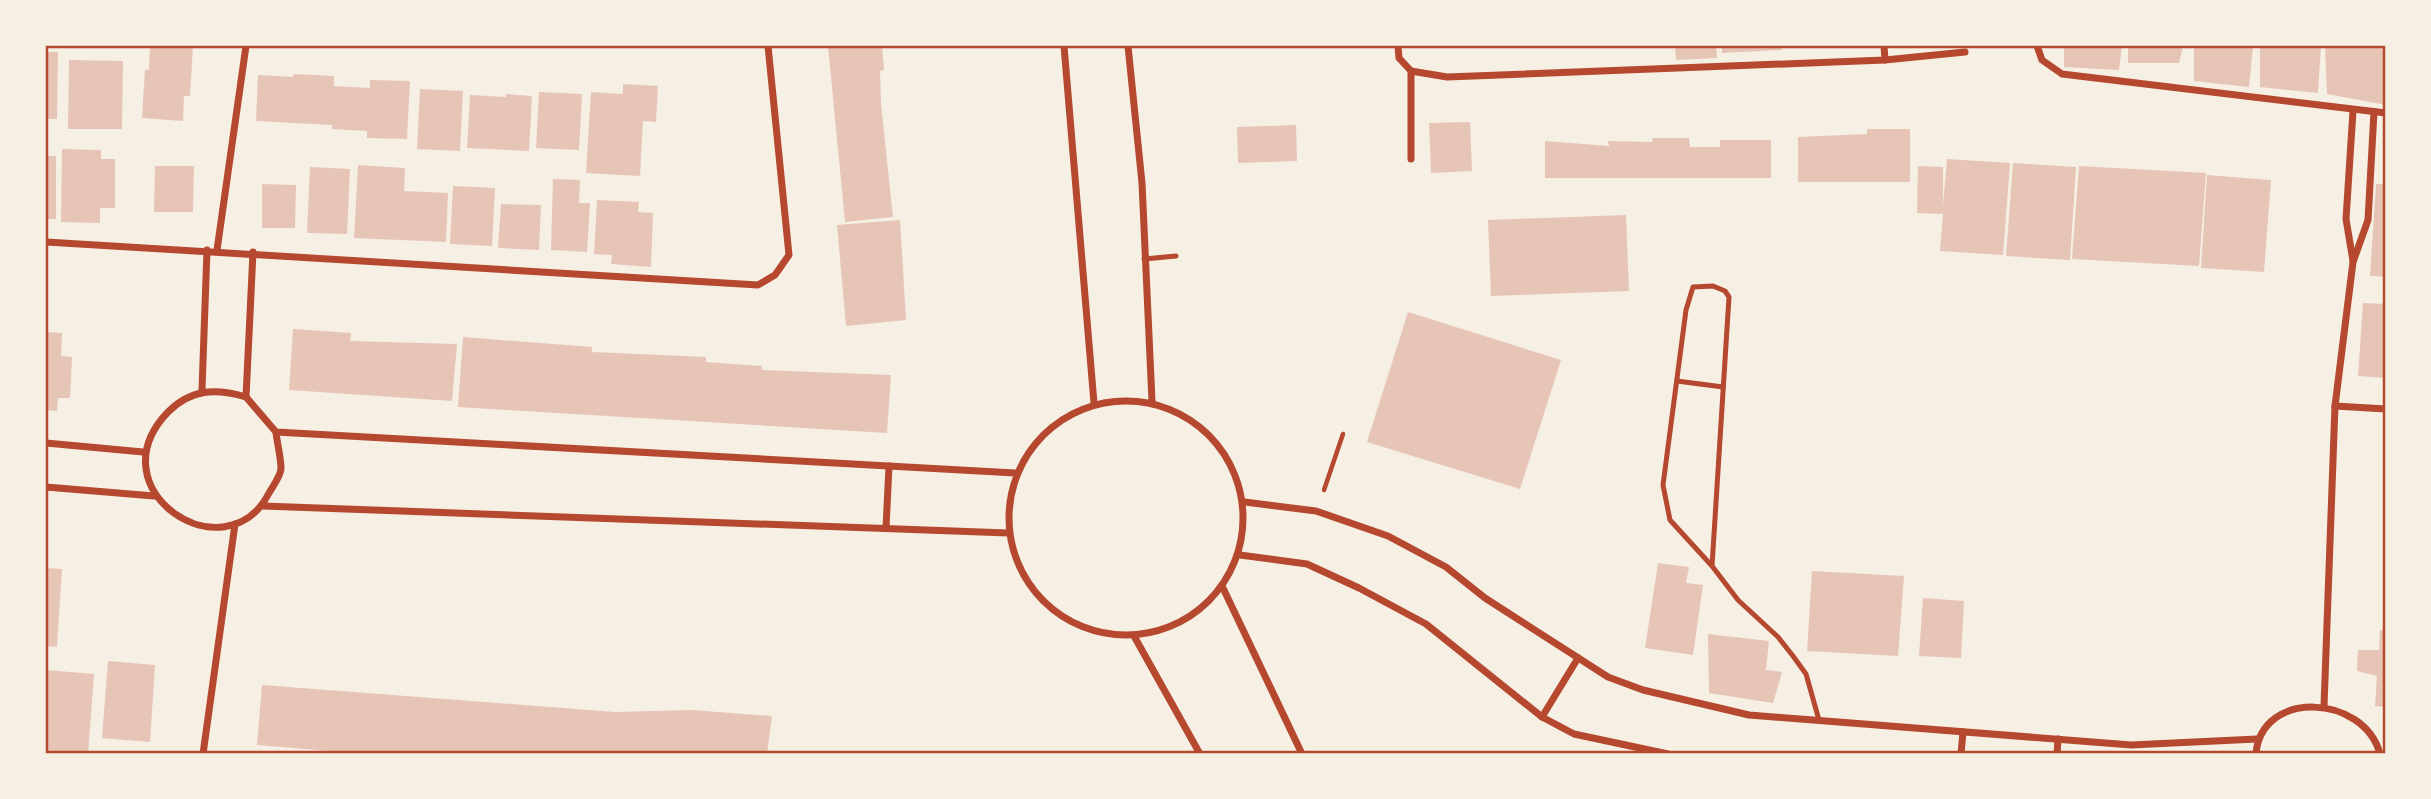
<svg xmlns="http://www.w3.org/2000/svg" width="2431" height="799" font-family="'Noto Serif',serif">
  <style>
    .building { fill: #e6c5b7 }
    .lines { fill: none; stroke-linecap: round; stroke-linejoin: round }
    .path { stroke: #b5482f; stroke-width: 4.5 }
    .service { stroke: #b5482f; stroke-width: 5 }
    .minor { stroke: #b5482f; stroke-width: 7 }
    .neatline { fill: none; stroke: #b5482f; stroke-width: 2.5 }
  </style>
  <rect width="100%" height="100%" fill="#f6efe4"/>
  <!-- building -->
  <g class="building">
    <path d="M150,46H193L190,96H184L183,121L142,118L145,70H149Z"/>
    <path d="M828,46H882L884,70L880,71L881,104L893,217L845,222Z"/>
    <path d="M1675,46H1716L1717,58L1676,60Z"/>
    <path d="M1722,46H1782V50L1722,53Z"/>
    <path d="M2064,46H2122L2119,70L2064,67Z"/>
    <path d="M2128,46H2183L2179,63H2128Z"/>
    <path d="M2194,46H2253L2249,87L2194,81Z"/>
    <path d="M2260,46H2321L2318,93L2260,87Z"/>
    <path d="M2325,46H2386V105L2327,94Z"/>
    <path d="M46,52H58L57,119H46Z"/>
    <path d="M69,60L123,61L122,129H68Z"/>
    <path d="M294,74L334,76V86L370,88V80L410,81L407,139L367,138V131L332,129V125L256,121L258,75L293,77Z"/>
    <path d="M623,84L658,86L656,122L643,121L640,176L586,173L591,92L623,94Z"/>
    <path d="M420,89L463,91L460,151L417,149Z"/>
    <path d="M539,92L582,94L579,150L536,148Z"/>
    <path d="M506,94L532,96L529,151L467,148L470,95L506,97Z"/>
    <path d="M1470,122L1472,171L1431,173L1429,123Z"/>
    <path d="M1296,125L1297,161L1238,163L1237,127Z"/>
    <path d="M1867,129H1910V182H1798V137L1867,134Z"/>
    <path d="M1652,138H1689L1690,147H1720V140H1771V178H1545V141L1609,146L1608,141L1653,142Z"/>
    <path d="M62,149L101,150V159H115V208H100V223L61,222Z"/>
    <rect x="46" y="156" width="10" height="63"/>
    <path d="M1947,159L2010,163L2003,255L1940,251L1943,214L1917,213L1918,166L1943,167V205Z"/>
    <path d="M2013,163L2076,167L2070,260L2006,256Z"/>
    <path d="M358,165L405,168L404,191L448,193L446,242L354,238Z"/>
    <path d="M155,166H194L193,212H154Z"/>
    <path d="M2079,166L2206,173L2199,266L2072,259Z"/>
    <path d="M310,167L350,169L347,234L307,233Z"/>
    <path d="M2207,175L2271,180L2264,272L2201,268Z"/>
    <path d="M553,179L580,180L579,203H590L587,252L551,250Z"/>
    <path d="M262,184L296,185L295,228H262Z"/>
    <path d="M2376,184H2386V277L2370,276Z"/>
    <path d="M453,186L495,188L492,246L450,244Z"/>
    <path d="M597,200L639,202L638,212L653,213L651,267L611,264L612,255L594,254Z"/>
    <path d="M501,204L541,205L539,250L498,248Z"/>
    <path d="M1626,215L1629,291L1491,296L1488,220Z"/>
    <path d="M900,220L906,320L846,326L837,225Z"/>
    <path d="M2363,303L2386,304V378L2358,376Z"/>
    <path d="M1408,312L1561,360L1520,489L1367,442Z"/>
    <path d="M293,329L351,333L350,341L457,344L452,401L289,390Z"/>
    <path d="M46,332L62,333L61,356L72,357L70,398H58L57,411L46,410Z"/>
    <path d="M463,337L592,347V352L706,357V362L762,366V370L891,375L887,433L458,407Z"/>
    <path d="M1658,563L1689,567L1686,583L1703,585L1693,655L1645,648Z"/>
    <path d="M46,568L62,569L57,647L46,646Z"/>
    <path d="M1812,571L1904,576L1898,656L1807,651Z"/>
    <path d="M1923,598L1964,601L1961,658L1919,656Z"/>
    <path d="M2380,630H2386V707L2375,706L2377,676L2357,671L2358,650H2379Z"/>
    <path d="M1708,634L1769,641L1766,670L1782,672L1773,703L1709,693Z"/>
    <path d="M108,661L155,665L150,742L102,738Z"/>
    <path d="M46,670L94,674L88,754L46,753Z"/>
    <path d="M262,685L615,712L691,710L772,716L767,754H366L257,745Z"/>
  </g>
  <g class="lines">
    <!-- path -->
    <path class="path" d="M1324,490L1343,434"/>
    <!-- service -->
    <g class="service">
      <path d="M1144,259L1176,256"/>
      <path d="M1677,381L1723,387"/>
      <path d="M1712,566L1729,297L1725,291L1713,286L1693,287L1686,310L1663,485L1670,520L1712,566L1738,600L1778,637L1793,656L1806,674L1819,720"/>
    </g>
    <!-- minor -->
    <g class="minor">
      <path d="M1064,46L1094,403"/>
      <path d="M1128,46L1142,183L1152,401"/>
      <path d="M1398,46L1399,58L1411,71L1447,77L1885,60L1884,46"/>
      <path d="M2037,46L2042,60L2062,74L2386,113"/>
      <path d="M1885,60L1965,52"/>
      <path d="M1411,71V159"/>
      <path d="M46,242L758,285L775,275L789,255L768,46"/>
      <path d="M217,250L246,46"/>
      <path d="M2353,261L2346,219L2353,111"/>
      <path d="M202,390L207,250"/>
      <path d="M246,397L253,252"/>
      <circle cx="1126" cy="518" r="117"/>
      <path d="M2335,406L2386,409"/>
      <path d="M276,432C277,443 281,457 281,469C280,477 273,486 269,493C226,577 93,490 168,412C191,389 215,388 246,397L276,432L1015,473"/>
      <path d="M46,443L143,452"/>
      <path d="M46,487L154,496"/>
      <path d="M1245,502L1316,511L1388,536L1446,567L1485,598L1608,677L1643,690L1749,715L2131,745L2257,739"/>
      <path d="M263,506L1008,533"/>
      <path d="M886,528L889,466"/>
      <path d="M1240,555L1307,564L1359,588L1426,624L1542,717L1574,734L1668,754"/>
      <path d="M1223,588L1302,754"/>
      <path d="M1134,636L1200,754"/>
      <path d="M2324,706L2335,406L2353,262L2368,220L2374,112"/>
      <path d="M1542,717L1578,658"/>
      <path d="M203,754L235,524"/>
      <path d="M1961,754L1963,732"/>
      <path d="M2057,754L2058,739"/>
      <path d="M2256,754C2261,689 2364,694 2380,754"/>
    </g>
  </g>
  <!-- border -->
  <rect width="2431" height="799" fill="none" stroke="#f6efe4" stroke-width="94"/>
  <rect x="47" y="47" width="2337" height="705" class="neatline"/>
</svg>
